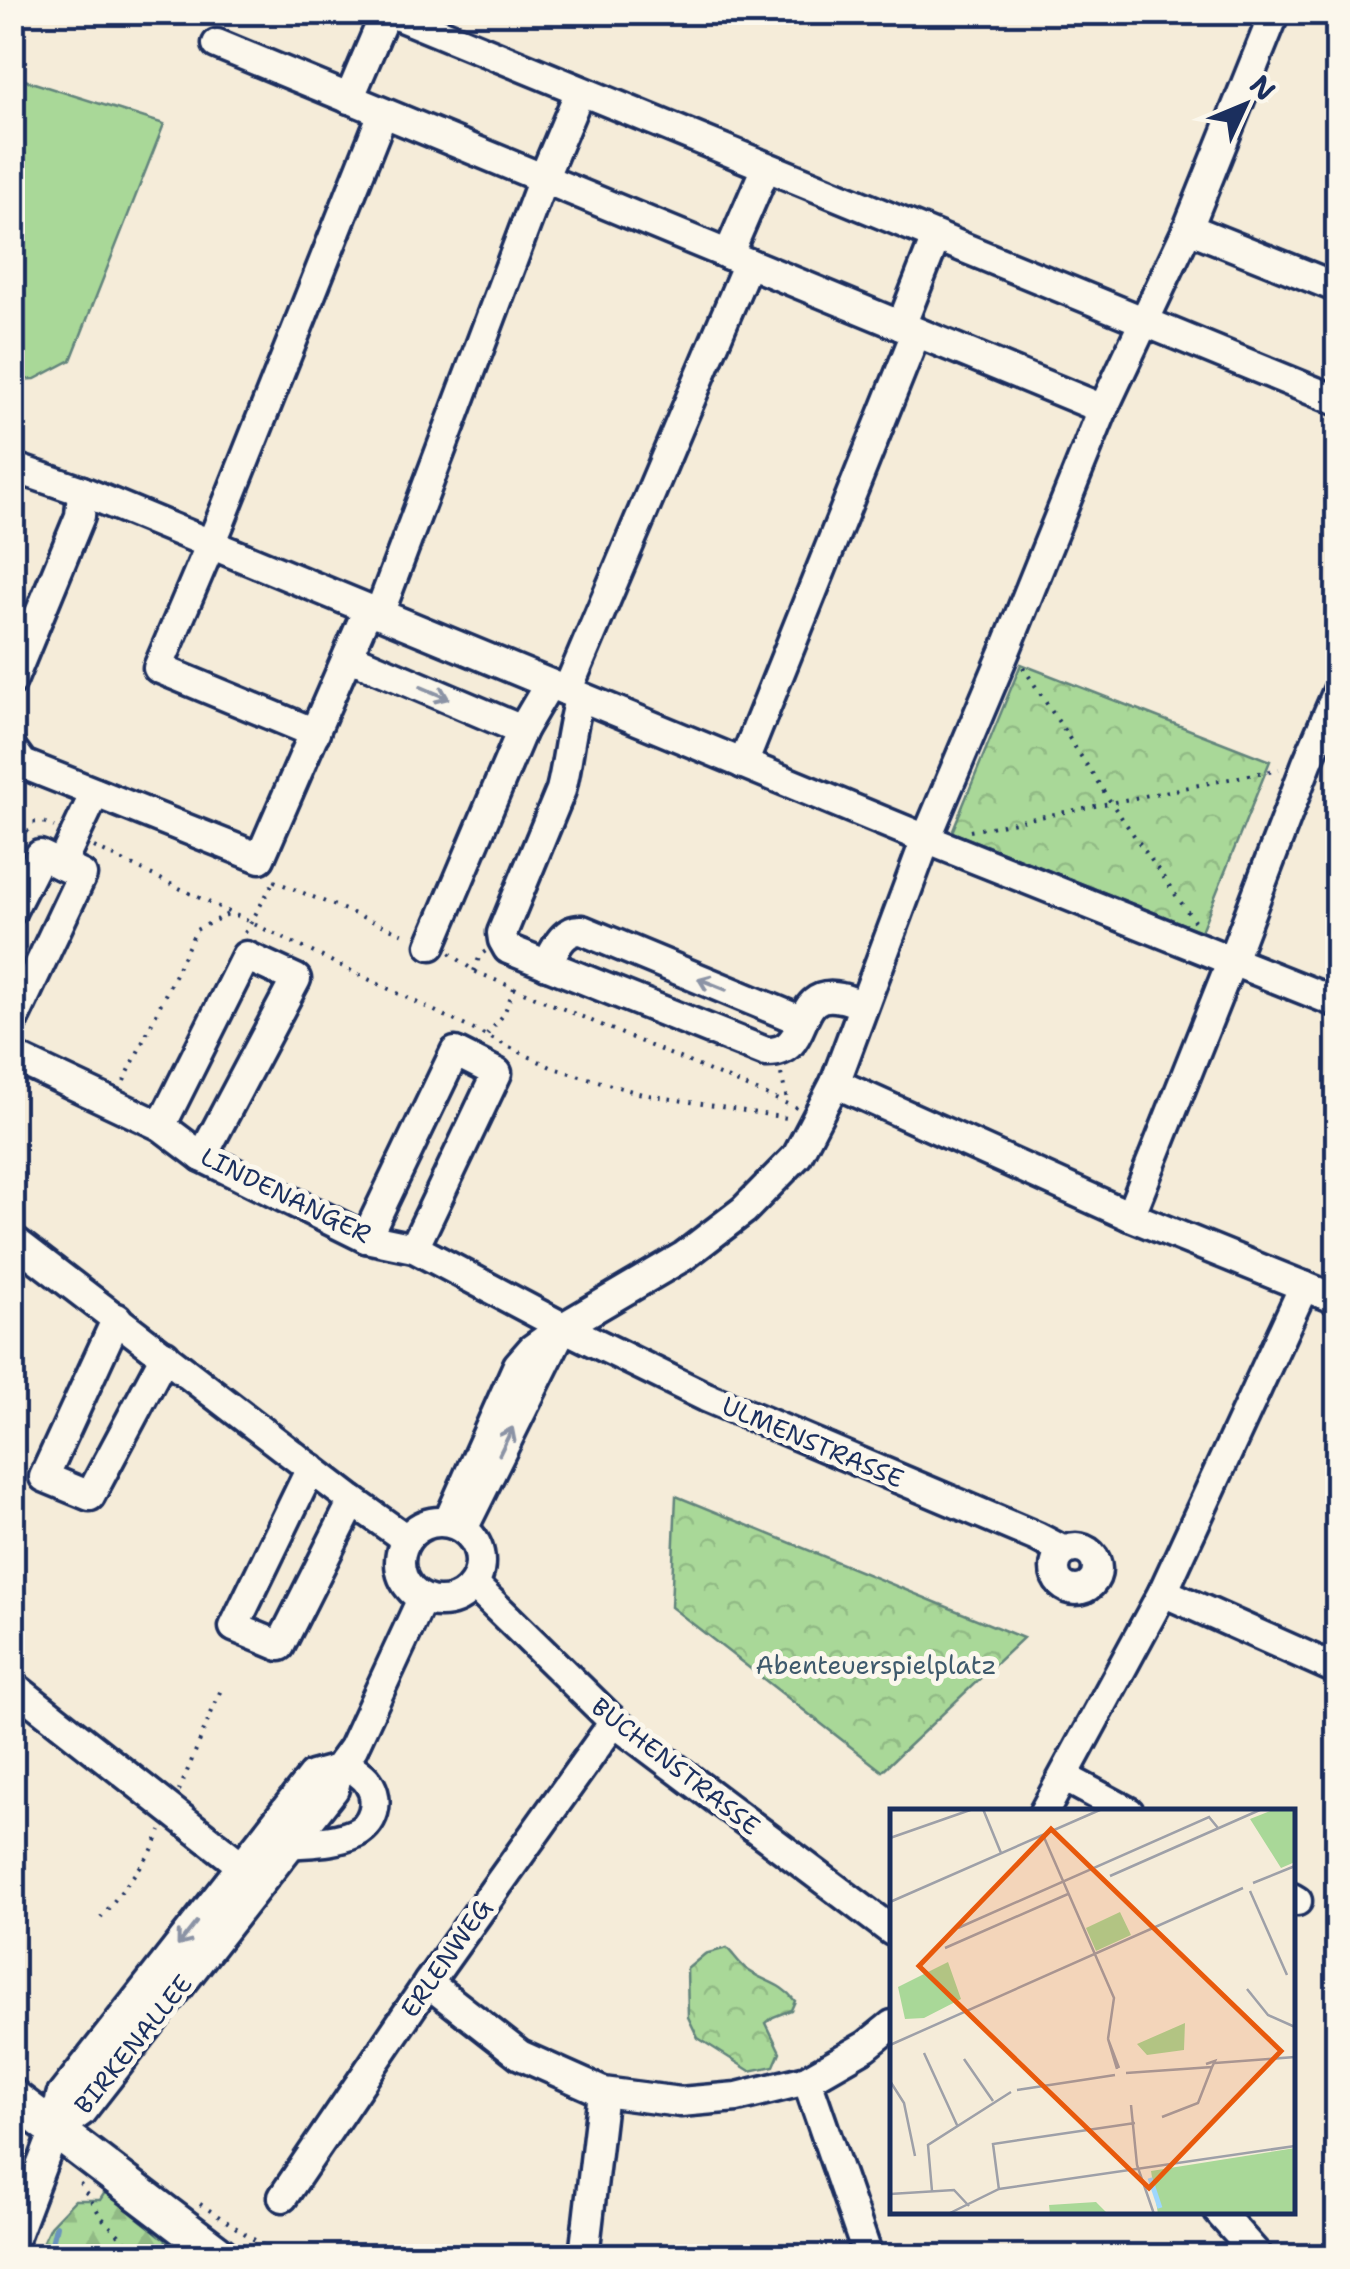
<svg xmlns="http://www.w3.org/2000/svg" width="1350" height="2269" font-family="'Shantell Sans',sans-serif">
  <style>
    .grass { fill: #a9d898; stroke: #62847b; stroke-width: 2.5 }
    .forest { fill: url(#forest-firs); stroke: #62847b; stroke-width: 2.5 }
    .park { fill: url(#park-crowns); stroke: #62847b; stroke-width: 2.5 }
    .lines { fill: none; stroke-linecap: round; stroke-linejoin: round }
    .stream { stroke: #6a94be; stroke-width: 6 }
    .minor-casing { stroke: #1b2f5e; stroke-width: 35 }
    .major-casing { stroke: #1b2f5e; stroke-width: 42 }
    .path { stroke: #1b2f5e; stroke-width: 4; stroke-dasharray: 2.5 8; stroke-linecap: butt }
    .minor { stroke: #fbf7ec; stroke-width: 28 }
    .major { stroke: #fbf7ec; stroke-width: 35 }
    .oneway { stroke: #8b93a5 }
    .labels { text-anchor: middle; stroke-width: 10; stroke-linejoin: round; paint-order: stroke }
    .street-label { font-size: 25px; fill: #1b2f5e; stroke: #fbf7ec }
    .park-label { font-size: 25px; fill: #3e596c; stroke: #fbf7ec }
    .inset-river { fill: none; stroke: #9ed7fe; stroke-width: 5 }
    .inset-road { fill: none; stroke: #9ea0a8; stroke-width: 2.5 }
    .view { fill: #e8590c; fill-opacity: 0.15; stroke: #e8590c; stroke-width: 5 }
    .inset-edge { fill: none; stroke: #1b2f5e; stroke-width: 5 }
  </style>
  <defs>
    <pattern id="forest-firs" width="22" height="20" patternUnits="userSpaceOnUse" patternTransform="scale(2.5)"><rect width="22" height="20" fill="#a9d898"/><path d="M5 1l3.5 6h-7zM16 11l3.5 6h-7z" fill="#91ba85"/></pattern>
    <pattern id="park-crowns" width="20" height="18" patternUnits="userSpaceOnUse" patternTransform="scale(2.5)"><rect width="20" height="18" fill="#a9d898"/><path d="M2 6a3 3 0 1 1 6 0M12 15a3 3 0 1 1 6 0" fill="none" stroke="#91ba85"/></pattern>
  </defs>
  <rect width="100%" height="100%" fill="#f5ecd9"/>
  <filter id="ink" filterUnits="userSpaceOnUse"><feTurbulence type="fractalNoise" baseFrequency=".01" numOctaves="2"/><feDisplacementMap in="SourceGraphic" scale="20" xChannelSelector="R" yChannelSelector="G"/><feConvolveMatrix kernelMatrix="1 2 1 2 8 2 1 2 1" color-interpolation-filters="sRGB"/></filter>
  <g filter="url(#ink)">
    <!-- grass -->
    <path class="grass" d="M12,76L164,124L71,360L35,379L13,380Z"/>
    <!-- forest -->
    <path class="forest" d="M105,2192L186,2256H36L50,2226L75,2200H100Z"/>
    <!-- park -->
    <g class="park">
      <path d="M1021,664L1270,761L1201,931L952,832Z"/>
      <path d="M676,1496L1023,1638L882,1771L671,1607Z"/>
      <path d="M727,1948C733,1954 738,1962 745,1968C762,1982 781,1982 795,2001L791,2010L773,2017L766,2023L780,2052L774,2066L750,2071L698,2038L688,2017L687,1969L705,1954Z"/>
    </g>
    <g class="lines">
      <!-- stream -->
      <path class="stream" d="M49,2256L56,2226"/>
      <defs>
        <g id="minor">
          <path d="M389,12L1338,401"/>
          <path d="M217,44L1103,409"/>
          <path d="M349,99L386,12"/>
          <path d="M1188,228L1338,288"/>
          <path d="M728,255L766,167"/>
          <path d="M901,326L936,237"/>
          <path d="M12,467L82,491L926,839L1338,1003"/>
          <path d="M379,614L543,179L580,91"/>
          <path d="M348,656L522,730"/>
          <path d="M12,681L80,516L82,491"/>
          <path d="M567,691L748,263"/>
          <path d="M580,697C570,727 569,759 561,790L502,933L503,940L508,949L766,1052C814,1054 790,987 841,998C848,999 856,1003 863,1006"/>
          <path d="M315,733L158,668L218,527L383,113"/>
          <path d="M12,749L23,764L260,858L368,609"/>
          <path d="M743,764L916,333"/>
          <path d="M61,865L95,793"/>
          <path d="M12,910L40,855L82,875L12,1023"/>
          <path d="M431,945L522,730L549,684"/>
          <path d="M547,965C555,950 562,929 582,930L802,1021"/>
          <path d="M12,1056L161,1126L202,1157L366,1238L414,1248L563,1327L706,1397L1037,1537L1064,1551"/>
          <path d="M835,1083L1130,1216L1338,1300"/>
          <path d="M161,1126L246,956L296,979L202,1157"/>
          <path d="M1130,1216L1232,960L1307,763L1338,691"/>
          <path d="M366,1238L455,1052L497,1073L414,1248"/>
          <path d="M12,1239L353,1501L406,1539"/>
          <path d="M117,1318L44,1477L90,1496L165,1355"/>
          <path d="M563,1327L684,1256L744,1210L797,1156L835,1083L926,839L1006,649L1103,409L1188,228L1275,12"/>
          <path d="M311,1468L234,1627L280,1646L353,1501"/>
          <circle cx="440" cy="1562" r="40"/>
          <path d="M448,1522L518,1365L532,1349L563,1327L463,1529"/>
          <circle cx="1076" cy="1569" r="21"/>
          <path d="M474,1585L614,1722L892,1931"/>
          <path d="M1163,1592L1338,1670"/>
          <path d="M12,1685L256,1877"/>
          <path d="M1064,1777L1129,1812"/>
          <path d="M1044,1812L1163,1592L1304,1286"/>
          <path d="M291,1844C311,1842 335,1842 353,1834C374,1826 381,1800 368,1782C363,1774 351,1768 343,1762"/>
          <path d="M1292,1898L1297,1901"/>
          <path d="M428,1983L520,2055L603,2092L680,2102L737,2097L807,2080L866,2046L892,2025"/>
          <path d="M807,2080L868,2256"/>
          <path d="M55,2130L81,2112L334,1789L338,1769L353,1748L422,1599"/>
          <path d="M283,2197L428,1983L614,1722"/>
          <path d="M1219,2212L1258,2256"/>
          <path d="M12,2243L55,2130L61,2096L312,1776L338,1769"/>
          <path d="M584,2256L603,2092"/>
        </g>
        <path id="major" d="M12,2097L221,2256"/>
      </defs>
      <!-- minor casing -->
      <use href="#minor" class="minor-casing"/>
      <!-- major casing -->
      <use href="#major" class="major-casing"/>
      <!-- path -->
      <g class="path">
        <path d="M1023,667L1112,804L1194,921"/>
        <path d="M20,789C18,807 22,821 30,837"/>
        <path d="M23,823L43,822L54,827"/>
        <path d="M970,831L1279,769"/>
        <path d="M94,847L553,1068L642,1094L793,1119"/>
        <path d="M274,881L409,936"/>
        <path d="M245,933L274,881"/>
        <path d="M450,953L474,971L797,1108"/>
        <path d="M474,971L480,955L486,951"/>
        <path d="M487,1035L504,1014L514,988"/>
        <path d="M781,1074L788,1104"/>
        <path d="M124,1081L196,930L230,913"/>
        <path d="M179,1791L222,1687"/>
        <path d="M101,1918L150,1854L161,1831"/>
        <path d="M80,2183L102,2218L140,2256"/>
        <path d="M200,2204L279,2256"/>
        <path d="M1209,2256L1221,2246"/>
      </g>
      <!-- minor -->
      <use href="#minor" class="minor"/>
      <!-- major -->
      <use href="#major" class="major"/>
    </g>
    <!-- one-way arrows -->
    <defs><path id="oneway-shaft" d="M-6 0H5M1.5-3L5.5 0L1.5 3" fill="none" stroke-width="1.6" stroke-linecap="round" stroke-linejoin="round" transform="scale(2.5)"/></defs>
    <g class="oneway">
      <use href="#oneway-shaft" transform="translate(435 693) rotate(23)"/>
      <use href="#oneway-shaft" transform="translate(712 984) rotate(-158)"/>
      <use href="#oneway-shaft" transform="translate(506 1441) rotate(-64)"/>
      <use href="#oneway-shaft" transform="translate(187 1934) rotate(128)"/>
    </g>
  </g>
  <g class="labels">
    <!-- street labels -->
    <g class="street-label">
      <text transform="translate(286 1195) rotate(26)" y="9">LINDENANGER</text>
      <text transform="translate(813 1442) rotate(23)" y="9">ULMENSTRASSE</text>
      <text transform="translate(676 1766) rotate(38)" y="9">BUCHENSTRASSE</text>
      <text transform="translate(446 1958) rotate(-55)" y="9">ERLENWEG</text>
      <text transform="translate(133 2044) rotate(-51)" y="9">BIRKENALLEE</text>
    </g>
    <!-- park labels -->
    <g class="park-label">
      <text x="876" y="1674">Abenteuerspielplatz</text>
    </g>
  </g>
  <!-- overview -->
  <g transform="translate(890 1809)">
    <rect width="405" height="405" fill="#f5ecd9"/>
    <path d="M58,153L71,190L34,209L15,210L8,178ZM206,393L218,405H160L159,396Z" fill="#a9d898"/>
    <path d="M385,0H405V53L391,59L360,10ZM405,339V405H268L261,362Z" fill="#a9d898"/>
    <path d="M230,103L241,126L206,142L196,119ZM295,214L294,241L257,246L247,235Z" fill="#a9d898"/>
    <path class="inset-river" d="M260,369L270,399"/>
    <path class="inset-road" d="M93,0L111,44M153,26L224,189L218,230M0,29L83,0M220,67L372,0M363,74L405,57M360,82L397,166M0,93L212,0M68,119L319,8L328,19M55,139L178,85M362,186L357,180L378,206L405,218M0,236L353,79M34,244L67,316M74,250L103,292M325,254L405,248M227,260L218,230L229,259M236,264L322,258L325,252L316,255M0,272L14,294L25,347M127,281L225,266M241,296L247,356L264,405M272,308L308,294L322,258M109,381L103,335L245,314M42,382L38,336L121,283M0,385L64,381L79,397M58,405L109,380L405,337"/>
    <path class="view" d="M161,20L391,242L259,379L29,157Z"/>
    <rect width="405" height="405" class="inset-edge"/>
  </g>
  <!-- margin -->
  <rect width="1350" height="2269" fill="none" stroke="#fbf7ec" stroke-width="50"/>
  <rect x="25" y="25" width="1300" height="2219" fill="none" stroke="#1b2f5e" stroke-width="4" filter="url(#ink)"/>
  <!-- north arrow -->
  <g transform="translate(1245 105) rotate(46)" stroke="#fbf7ec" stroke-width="8" paint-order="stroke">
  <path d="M0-8L18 38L0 25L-18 38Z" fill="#1b2f5e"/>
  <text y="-15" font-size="28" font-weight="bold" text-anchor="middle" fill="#1b2f5e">N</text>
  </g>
</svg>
